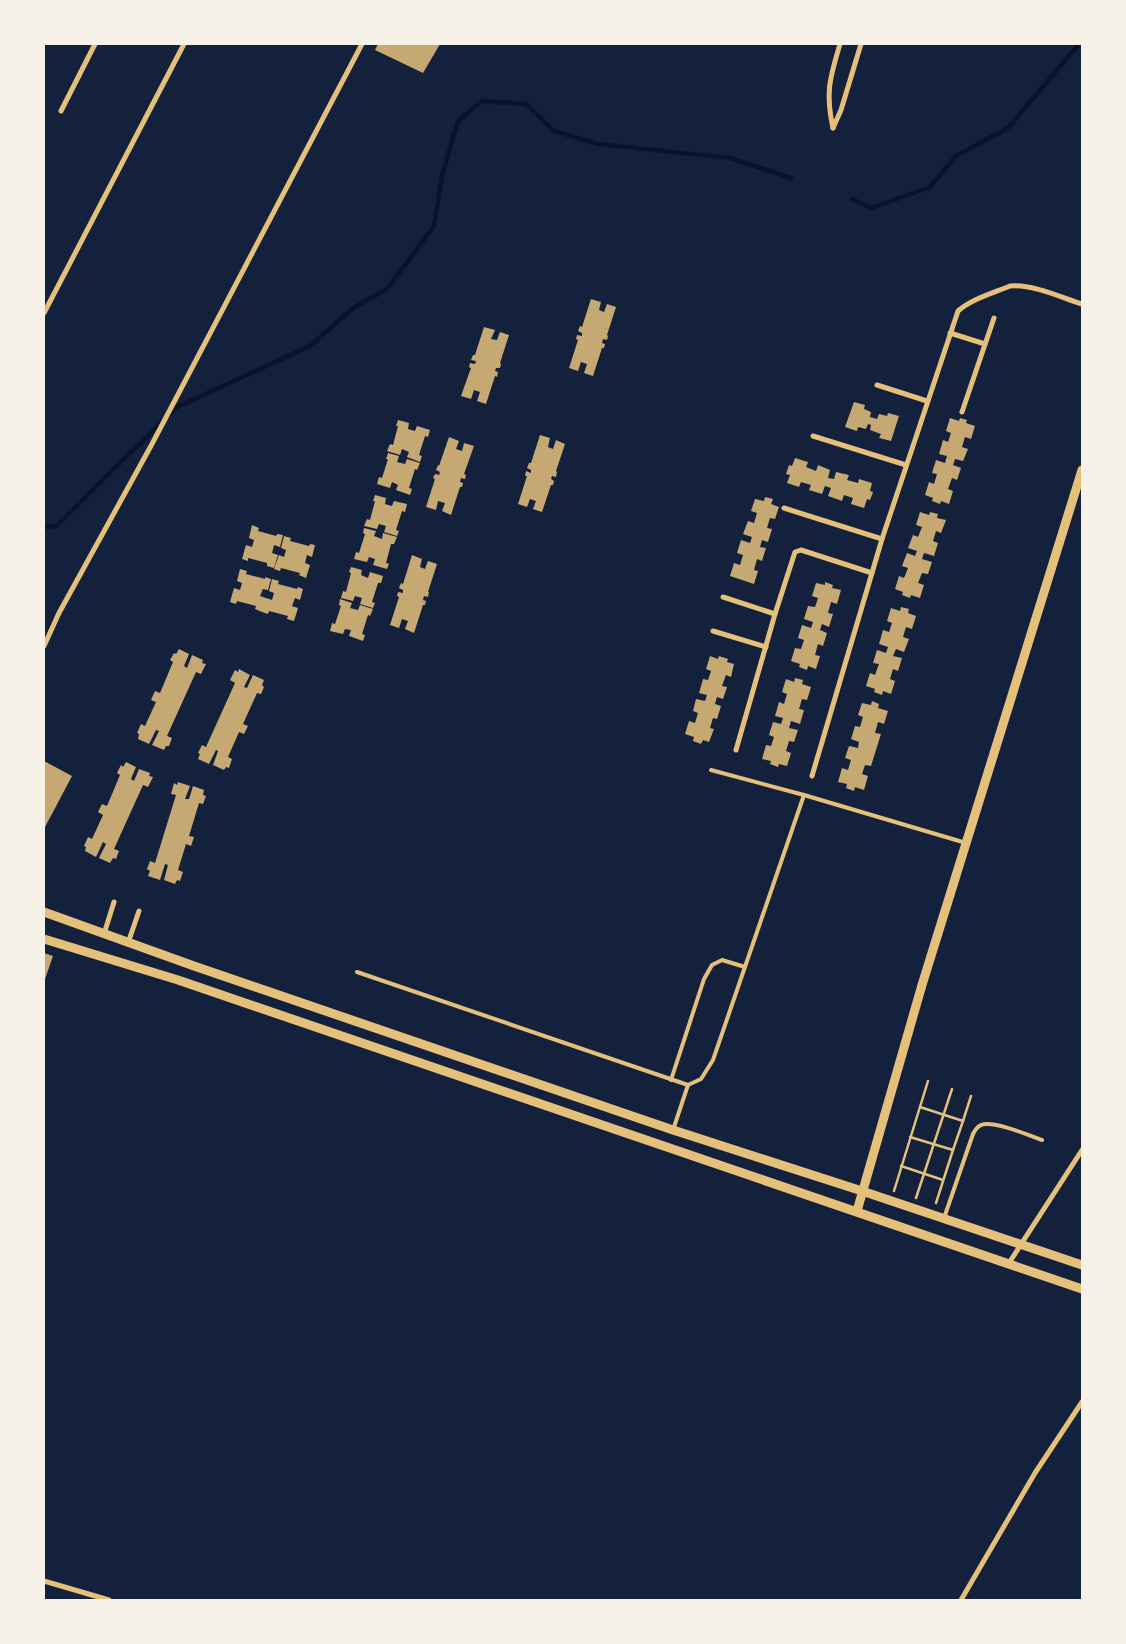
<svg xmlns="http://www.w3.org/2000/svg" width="1126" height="1644" font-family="Lato,sans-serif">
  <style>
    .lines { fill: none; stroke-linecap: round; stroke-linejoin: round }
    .stream { stroke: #0b132b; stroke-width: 4.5 }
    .building { fill: #c6a872 }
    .path { stroke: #e5c07b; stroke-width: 2.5 }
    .service { stroke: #e5c07b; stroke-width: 4 }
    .minor { stroke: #e5c07b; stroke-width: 5 }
    .tertiary { stroke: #e5c07b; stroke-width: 9 }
  </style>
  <rect width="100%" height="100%" fill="#14213d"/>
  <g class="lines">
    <!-- stream -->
    <g class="stream">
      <path d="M852,199L872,208L930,187L956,156L1008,128L1079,44"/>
      <path d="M44,527L56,526L177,407L310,346L352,309L387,289L434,226L442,176L458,121L482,101L526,104L554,131L598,144L730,158L791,178"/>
    </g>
  </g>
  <!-- building -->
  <g class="building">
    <path d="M378,44H440L423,73L375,50Z"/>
    <path d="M591,299L601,302L599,310L604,312L607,304L616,307L607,335L608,336L607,340L603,339L602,343L605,344L604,348H602L593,376L584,373L587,364L581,362L578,371L569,368L578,340L576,339L577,335L582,336V333L578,331L580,326L582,327Z"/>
    <path d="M484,327L495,330L491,339L497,340L500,332L509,335L500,363L501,364L500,368H496L495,371L498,372L497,377L495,376L486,404L477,401L480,392L474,390L471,399L461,396L471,368L469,367L470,363L475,364L476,361L471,360L473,355H475Z"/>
    <path d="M854,402L865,405L864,409L871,412L870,417L877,419L879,414L887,416L888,413L899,416L891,441L879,438L881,434L870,430L871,425L868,424L866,429L858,427L857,431L845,427Z"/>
    <path d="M950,418L959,421L960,418L967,420L966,423L975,426L971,439L965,437L962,447L968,449L963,461L955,459L953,465L961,468L957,480L952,478L948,489L953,491L949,504L941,501L940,504L932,501L933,498L925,495L929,482L934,484L937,474L932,473L936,460L945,463L947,456L939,454L943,440L948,442L951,433L946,431Z"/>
    <path d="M398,420L409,423L408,429L415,431L417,426L430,430L428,437L425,436L419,455L422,456L420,462L407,457L409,452L402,449L400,455L387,451L390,444L393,445L398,426H396Z"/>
    <path d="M540,435L550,438L548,447L553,449L556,440L565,444L556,471L557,472L556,477L552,476L551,479L554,481L553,485H551L542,512L533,509L536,501L530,499L527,507L518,504L527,476H525L526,471L531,473V470L527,468L529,463H531Z"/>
    <path d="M449,437L459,441L456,449L462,451L464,443L474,446L464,474L466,475L465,479L461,478L460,482L463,483L462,487H460L451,515L442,511L445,503L438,501L436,510L426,507L435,479L433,478L435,474L439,475L440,472L436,470L438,465L439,466Z"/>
    <path d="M388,453L399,456L397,462L405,464L407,459L420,463L417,470L415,469L409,488L412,489L410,495L396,490L398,485L392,482L390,488L377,484L379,477L382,478L388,459H386Z"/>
    <path d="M795,458L808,462L806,467L816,471L818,465L830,470L828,478L834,479L836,472L849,475L847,480L858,483L859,479L872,483L870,491L873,492L870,500L867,499L864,508L851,504L853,498L844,495L842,501L828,496L831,488L825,486L822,494L809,490L811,485L801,482L799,487L787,483L790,475L786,474L789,465L792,466Z"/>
    <path d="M375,495L386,498L385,504L392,506L394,501L407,504L405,512L402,511L396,530L399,531L397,536L384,532L386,526L379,524L377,529L364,526L367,519L370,520L375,501H373Z"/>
    <path d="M765,497L773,499L771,504L779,507L775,519L770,518L767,528L772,529L768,542L762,540L760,547L766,548L762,561L757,559L754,570L758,571L754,584L730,576L734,563L740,565L743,555L737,553L741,540L750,543L752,537L743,534L748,521L754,523L757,513L751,511L755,499L764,501Z"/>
    <path d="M920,512L929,515L930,512L938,514L937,518L946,520L941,533L936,531L933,541L938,543L934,556L924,553L922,559L932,562L928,574L922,573L918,583L924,585L920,598L911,595L910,598L902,595L903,592L895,589L899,576L904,578L908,568L902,566L907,553L915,556L917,551L908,548L913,535L918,537L922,527L916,525Z"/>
    <path d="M252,525L259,528L258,531L276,536L277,534L283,535L280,547L274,545L272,553L278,555L274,568L267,566V563L248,558V561L242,559L246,545L252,547L254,540L249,538Z"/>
    <path d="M364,528L376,531L374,536L382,539L383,533L397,537L394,544H391L386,563L389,564L387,569L373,565L375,559L369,557L367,562L354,559L356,552L359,553L365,534L363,533Z"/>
    <path d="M284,536L291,538L290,541L309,546L310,544L315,545L312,557L307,555L305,563L310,565L306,578L299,575L300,573L281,568L280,571L274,569L279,555L284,557L286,550L281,548Z"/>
    <path d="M412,555L422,559L420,567L425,569L428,561L437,564L428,592H429L428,597L424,596L423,600L426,601L425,605H423L414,633L405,629L408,621L402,619L399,628L390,625L399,597L397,596L398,592L403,593V590L399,588L401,583L403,584Z"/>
    <path d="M351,567L362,570L361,575L368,578L370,572L383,576L381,583H378L372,602L375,603L373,608L360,604L362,598L355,596L353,601L341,598L343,591L346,592L351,573L349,572Z"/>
    <path d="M240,569L247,571L246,574L265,579V577L271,579L268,590L263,589L260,596L272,600L274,593L269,591L272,579L279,581L278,584L297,589L298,587L303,589L300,600L295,598L292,606L298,608L294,621L287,619L288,616L269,611L268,614L262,612L255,609L256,606L237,601L236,604L230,602L234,588L240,590L242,583L237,581Z"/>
    <path d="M825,582L833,585L832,588L841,590L837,604L831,602L828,613L833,614L829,627L822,624L820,630L827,633L823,646L818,644L815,655L820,656L816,669L808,666L807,670L799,667L800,664L791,661L795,648L801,649L804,640L798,638L802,625L811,628L813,622L804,619L808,606L815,607L818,598L812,596L816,583L825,585Z"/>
    <path d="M340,599L352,603L350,608L358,610L360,605L373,609L370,616L368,615L362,634L365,635L363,641L349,636L351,630L345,629L343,634L330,631L332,623L335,624L341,606L339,605Z"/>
    <path d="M901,607L909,609L908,613L916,616L912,629L906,627L903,637L909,639L904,652L896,649L893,656L902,658L898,671L893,669L890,679L895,681L891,694L883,691L882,695L874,692L875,689L866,686L870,673L875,675L879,664L873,663L877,650L886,653L888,647L879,644L883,630L889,632L892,623L887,621L891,608L900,611Z"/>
    <path d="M179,649L189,654L184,666L187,668L192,655L203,660L202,663L206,664L201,674L196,672L167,736L172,738L169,746H166L164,750L152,745L159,731L156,730L149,744L138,739L139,734L137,733L141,724L145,726L156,702L151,700L155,691L160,693L173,662L170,660L174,653L176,654Z"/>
    <path d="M710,656L718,659L719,656L728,659L727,662L734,664L731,677L726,675L722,686L727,687L723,699L717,697L715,704L721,706L717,719L713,718L710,728L714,729L709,742L703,740L701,744L693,741L694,737L685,734L689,721L695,723L698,713L693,711L696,699L705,701L707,695L699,693L703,679L708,680L711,671L706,669Z"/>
    <path d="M239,669L250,675L244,687L247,688L253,675L264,680L262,685L264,687L261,694L257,693L243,724L248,726L244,734L239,732L228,757L232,759L229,768L226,767L224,770L213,765L218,751L216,750L209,764L198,759L200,754L198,753L202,745L206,747L235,683L230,680L235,670L238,672Z"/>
    <path d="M795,678L803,680L802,684L811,687L807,700L802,699L799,709L804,710L800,724L791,721L789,728L798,730L794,742L789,741L786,751L791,753L787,766L779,764L778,767L770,764L771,761L762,759L766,745L771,746L774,737L769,735L773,722L781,724L783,718L775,716L779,702L784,704L787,694L782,692L786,679L794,682Z"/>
    <path d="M872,701L879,704L878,708L888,711L884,724L878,722L875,733L881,734L871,766L865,765L862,774L868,776L864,790L855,787L854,791L846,788L847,784L838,782L842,768L848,770L851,760L845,758L849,746L858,748L859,742L851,739L855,726L860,727L863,717L858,715L862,703L871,705Z"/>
    <path d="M44,761L72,776L44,829Z"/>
    <path d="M126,762L136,767L131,779L134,781L139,769L150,773L149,776L153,777L148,787L143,785L114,849L119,851L116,859L113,858L110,863L99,858L106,844L103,842L96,857L85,851L86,847L84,846L88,837L92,839L103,815L98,812L102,804L107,806L120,775L117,773L121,765L123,767Z"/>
    <path d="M178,782L190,786L185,799H189L193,786L204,790L203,795L206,796L203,804L199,803L189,836L194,837L191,846L186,844L178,870L183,872L180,881L177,880L175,884L164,880L168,865L165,864L160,880L148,876L150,871L147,869L150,861L155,863L176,795L171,794L174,783L177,785Z"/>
    <path d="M44,953L53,956L44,982Z"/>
  </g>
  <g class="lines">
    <!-- path -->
    <g class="path">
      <path d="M920,1107L963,1121L971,1096"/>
      <path d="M910,1137L953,1150L936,1203"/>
      <path d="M953,1150L963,1121"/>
      <path d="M901,1166L943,1180"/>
      <path d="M894,1191L928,1081"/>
      <path d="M916,1198L952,1089"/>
    </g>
    <!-- service -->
    <g class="service">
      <path d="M711,770L804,795L966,843"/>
      <path d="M357,972L688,1085L701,1079L713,1060L804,795"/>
      <path d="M671,1080L704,979L712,965L722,960L745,967"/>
      <path d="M673,1130L688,1085"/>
      <path d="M944,1218L973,1134C975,1130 977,1127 981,1125C993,1120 1028,1135 1042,1140"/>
    </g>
    <!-- minor -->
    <g class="minor">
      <path d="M61,111L95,44"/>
      <path d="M833,128L841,110L861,44"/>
      <path d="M833,128C825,92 830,78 840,44"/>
      <path d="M44,313L184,44"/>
      <path d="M950,333L985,344"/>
      <path d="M877,385L927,401"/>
      <path d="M962,412L994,318"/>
      <path d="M813,436L906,465"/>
      <path d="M784,508L882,539"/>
      <path d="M723,597L775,614"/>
      <path d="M713,631L766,647"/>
      <path d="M44,646L59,613L152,444L362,44"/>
      <path d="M736,750L775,614L795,552L801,550L872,573"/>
      <path d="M812,776L882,539L958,311C972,299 993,293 1010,286C1033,284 1060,297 1082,304"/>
      <path d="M104,934L114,902"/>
      <path d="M128,943L139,911"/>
      <path d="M1009,1263L1082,1150"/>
      <path d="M44,1581L109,1600"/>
      <path d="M961,1600L1035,1473L1082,1402"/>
    </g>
    <!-- tertiary -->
    <g class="tertiary">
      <path d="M44,912L194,966L673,1130L862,1191L1082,1265"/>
      <path d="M44,939L178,980L1082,1289"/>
      <path d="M857,1211L922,985L1082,470"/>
    </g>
  </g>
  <!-- border -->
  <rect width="1126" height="1644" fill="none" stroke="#f6f1e7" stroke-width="90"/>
</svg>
